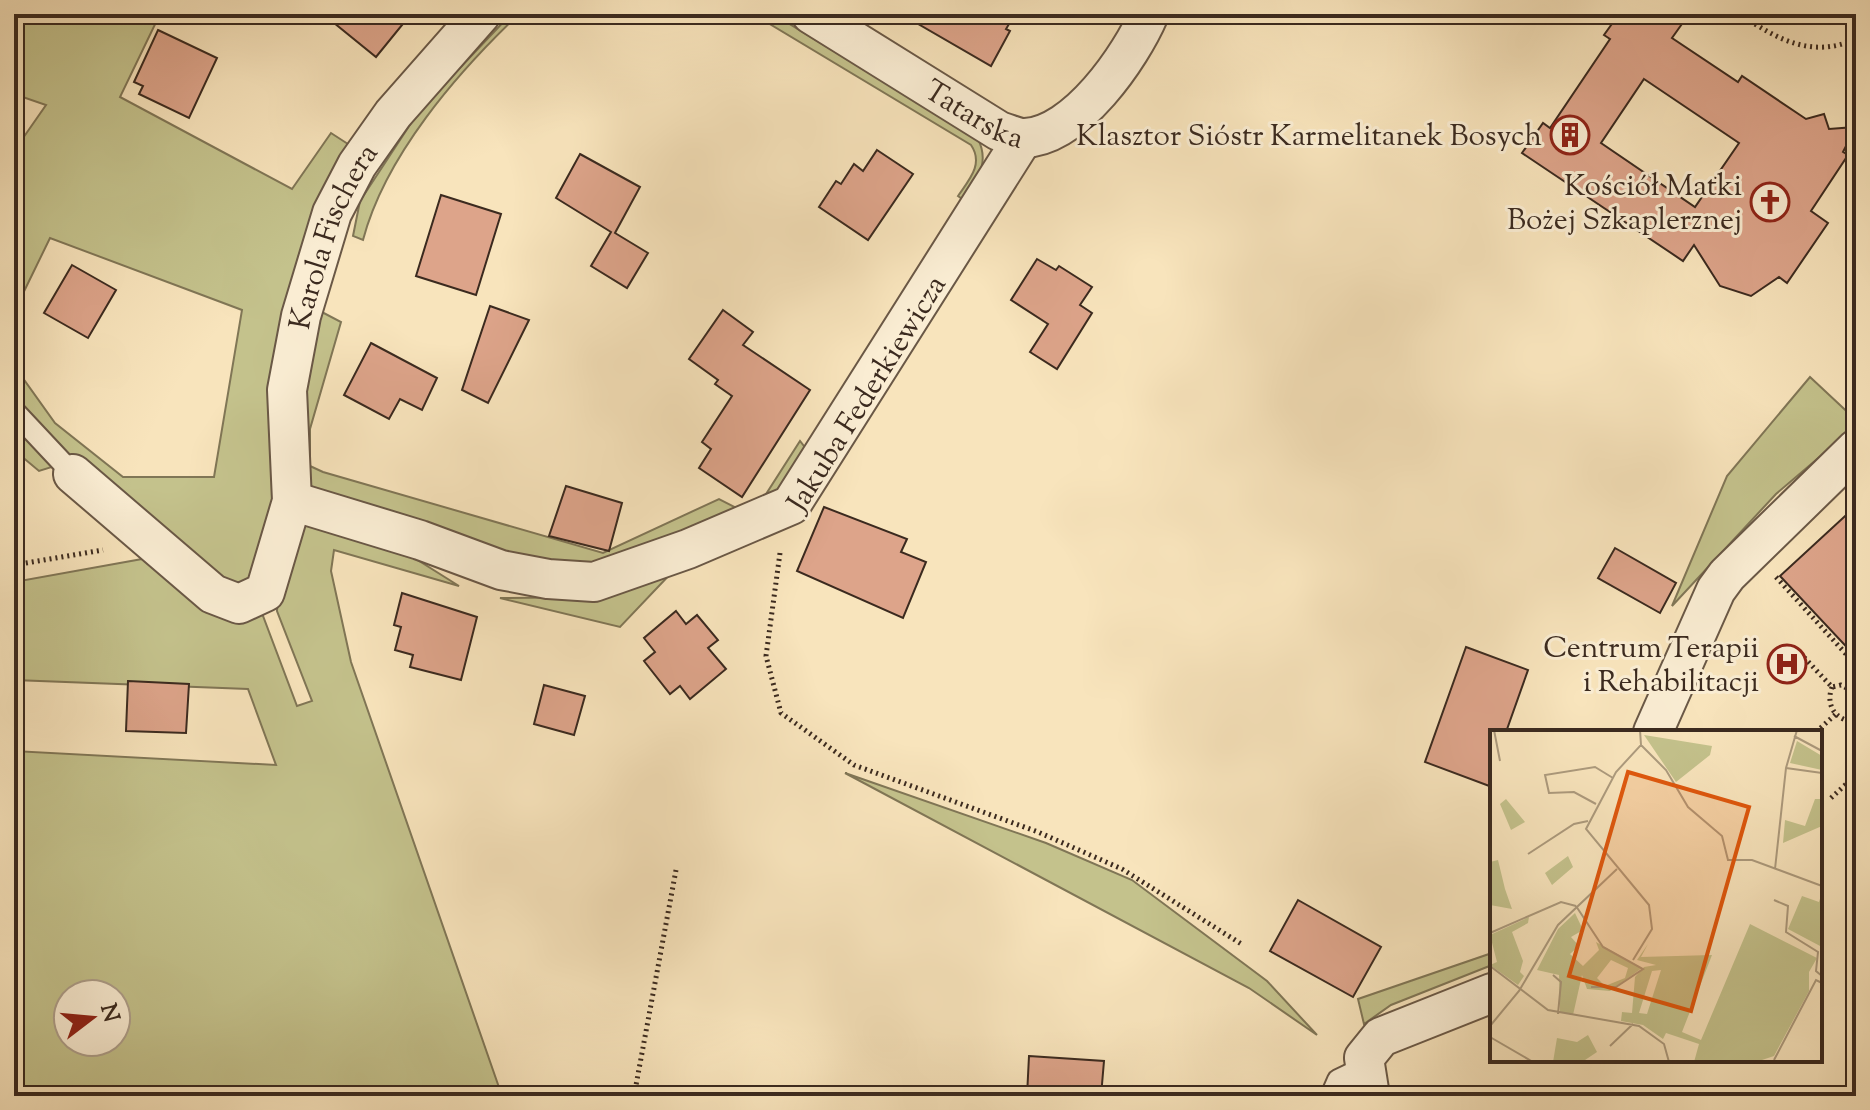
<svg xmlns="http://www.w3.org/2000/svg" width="1870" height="1110" font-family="'Sorts Mill Goudy',serif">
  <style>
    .green { fill: #c4c28c; stroke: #807656; stroke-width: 2; fill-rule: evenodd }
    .building { fill: #dda48a; stroke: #3b2a1f; stroke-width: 2; fill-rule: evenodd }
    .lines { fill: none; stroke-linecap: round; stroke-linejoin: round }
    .service-casing { stroke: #6a5846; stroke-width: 24 }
    .minor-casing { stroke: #6a5846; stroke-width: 42 }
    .path { stroke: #3b2a1f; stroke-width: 5; stroke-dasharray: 2 4; stroke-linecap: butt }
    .service { stroke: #faedd3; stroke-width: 20 }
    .minor { stroke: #faedd3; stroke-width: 38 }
    .labels { text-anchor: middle; stroke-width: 6; stroke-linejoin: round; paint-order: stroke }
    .street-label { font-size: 30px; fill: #3b2a1f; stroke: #faedd3 }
    .poi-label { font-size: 30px; fill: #3b2a1f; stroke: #faedd3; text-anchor: end }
    .inset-road { fill: none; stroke: #ac9a7d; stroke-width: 2 }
    .view { fill: #df570d; fill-opacity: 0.15; stroke: #df570d; stroke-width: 4 }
    .inset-edge { fill: none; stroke: #3b2a1f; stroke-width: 4 }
  </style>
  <rect width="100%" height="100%" fill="#f8e4bc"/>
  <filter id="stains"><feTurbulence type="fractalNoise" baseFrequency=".0025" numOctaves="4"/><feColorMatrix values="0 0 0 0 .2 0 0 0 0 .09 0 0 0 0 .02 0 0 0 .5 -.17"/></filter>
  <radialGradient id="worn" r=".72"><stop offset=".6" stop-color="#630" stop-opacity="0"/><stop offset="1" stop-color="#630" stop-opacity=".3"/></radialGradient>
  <!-- green -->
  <g class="green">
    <path d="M14,14H160L120,97L292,189L331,133L351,146L314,210L298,258L288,330L275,514L260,582L236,595L74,460L39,471L14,450V353L20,374L55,423L123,477H214L242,310L50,238L14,312V151L46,105L14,94Z"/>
    <path d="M511,14H519C457,73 385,156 363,240L353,236L360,201L419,111Z"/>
    <path d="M753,14H773L978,139C990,163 977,179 965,201L958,196C969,180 984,164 971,145Z"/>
    <path d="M318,310L341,322L310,429V466L323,472L603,553L719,499L752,516L800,441L807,450C798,482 780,500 752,517L587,570L558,568L347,509L314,493C280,440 307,367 318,310Z"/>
    <path d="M1810,377L1856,420V426L1776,494L1672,606L1727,476Z"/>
    <path d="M315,521L392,544L459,586L334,550L331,571L351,662L502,1096H14V751L276,765L248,689L14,680V582L142,559L153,554L260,608L297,706L312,701L277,611L279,582L298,528ZM68,994H116V1042H68Z"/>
    <path d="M676,568L620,627L500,598L595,597Z"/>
    <path d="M845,773L1046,843L1132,880L1267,981L1317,1035L1249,988Z"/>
    <path d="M1492,953V965L1391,1005L1364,1024L1358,999Z"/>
  </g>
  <!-- building -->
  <g class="building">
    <path d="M323,14H411L376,57Z"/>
    <path d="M901,14H1015L1006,29L1010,31L991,66Z"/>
    <path d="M1619,14H1689L1672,38L1738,82L1742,76L1806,119L1824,114L1829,129L1856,127L1843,152L1848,155L1811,211L1828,223L1787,283L1779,277L1751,296L1720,286L1694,245L1683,261L1522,153L1543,123L1550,128L1610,39L1604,35ZM1644,79L1739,143L1695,207L1601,143Z"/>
    <path d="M158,30L217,58L189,118L139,94L143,86L134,82Z"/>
    <path d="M877,150L913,174L868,240L819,207L836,181L841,184L854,164L863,171Z"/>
    <path d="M580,154L640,187L615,233L648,253L627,288L591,266L611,232L556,198Z"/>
    <path d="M441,195L501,214L476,295L416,276Z"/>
    <path d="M1037,259L1056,270L1059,266L1092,287L1080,305L1092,313L1057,369L1030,352L1048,324L1011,300Z"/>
    <path d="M72,265L116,290L88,338L44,313Z"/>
    <path d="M490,306L529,320L488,403L462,390Z"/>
    <path d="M723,310L753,332L743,345L810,390L742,497L699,468L711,449L702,442L732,396L715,384L718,380L689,359Z"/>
    <path d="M371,343L437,378L422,410L400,399L389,419L344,395Z"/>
    <path d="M566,486L622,503L609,551L549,536Z"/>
    <path d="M1856,506V657L1780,576Z"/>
    <path d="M824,507L907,539L901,552L926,562L903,618L797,571Z"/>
    <path d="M1615,548L1676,583L1660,613L1598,578Z"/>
    <path d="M402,593L477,617L461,680L410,667L413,655L395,650L401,627L394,625Z"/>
    <path d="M676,611L686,624L697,615L718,640L708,648L726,669L690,699L680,686L670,694L644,661L655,652L644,638Z"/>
    <path d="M1466,647L1528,670L1506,732H1492V787L1425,762Z"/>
    <path d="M128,681L189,684L186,733L126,731Z"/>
    <path d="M544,685L585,696L574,735L534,724Z"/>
    <path d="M1298,900L1381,947L1353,997L1270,951Z"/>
    <path d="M1029,1056L1104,1061L1101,1096H1027Z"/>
  </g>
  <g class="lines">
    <defs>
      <g id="service">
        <path d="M14,411L73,474"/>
        <path d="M1331,1096L1338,1080L1363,1068"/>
      </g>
      <g id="minor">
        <path id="s1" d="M811,14L999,131C1007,133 1016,138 1024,138C1076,137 1131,56 1149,14"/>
        <path id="s2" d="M73,474L213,594L239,604L265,592L292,501L287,390L301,316L332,213L357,165L393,114L481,14"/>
        <path d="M292,501L420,540L501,570L548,579L594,582L688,549L791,505L1023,138"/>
        <path d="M1653,732L1716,590L1727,575L1856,449"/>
        <path d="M1370,1096L1364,1058L1381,1037L1492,993"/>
      </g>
    </defs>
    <!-- service casing -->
    <use href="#service" class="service-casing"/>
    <!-- minor casing -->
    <use href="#minor" class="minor-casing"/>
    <!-- path -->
    <g class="path">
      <path d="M1740,14C1776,39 1812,59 1856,39"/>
      <path d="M1848,43L1856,55"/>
      <path d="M780,553L766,656L781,713L854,765L1038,832L1122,869L1243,945"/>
      <path d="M14,565L103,550"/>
      <path d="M1776,577L1856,665"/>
      <path d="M1800,653L1832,687L1841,685L1856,693"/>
      <path d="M1832,687C1825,706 1836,721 1856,722"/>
      <path d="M1816,732L1836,714"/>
      <path d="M1831,798L1856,775"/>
      <path d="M634,1096L676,870"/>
    </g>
    <!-- service -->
    <use href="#service" class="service"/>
    <!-- minor -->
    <use href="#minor" class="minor"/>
  </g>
  <!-- icons -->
  <defs>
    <symbol id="building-ring" viewBox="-11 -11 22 22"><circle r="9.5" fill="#faedd3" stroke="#8f2418" stroke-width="1.5"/><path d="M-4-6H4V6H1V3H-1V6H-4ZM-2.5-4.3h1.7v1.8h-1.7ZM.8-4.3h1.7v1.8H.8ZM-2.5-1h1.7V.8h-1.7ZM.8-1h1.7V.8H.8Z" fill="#8f2418"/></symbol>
    <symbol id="church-ring" viewBox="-11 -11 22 22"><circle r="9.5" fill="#faedd3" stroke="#8f2418" stroke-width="1.5"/><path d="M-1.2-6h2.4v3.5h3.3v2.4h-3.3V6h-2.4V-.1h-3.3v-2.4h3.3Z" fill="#8f2418"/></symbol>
    <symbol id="hospital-ring" viewBox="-11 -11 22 22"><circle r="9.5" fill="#faedd3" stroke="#8f2418" stroke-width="1.5"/><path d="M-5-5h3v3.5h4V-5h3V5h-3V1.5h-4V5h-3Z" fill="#8f2418"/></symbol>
  </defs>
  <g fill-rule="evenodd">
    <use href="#building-ring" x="1548" y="113" width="44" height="44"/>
    <use href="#church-ring" x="1748" y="180" width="44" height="44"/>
    <use href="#hospital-ring" x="1765" y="642" width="44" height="44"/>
  </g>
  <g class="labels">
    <!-- street labels -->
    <g class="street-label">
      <text dy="10" stroke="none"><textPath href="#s1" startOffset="192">Tatarska</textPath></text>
      <text dy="10" stroke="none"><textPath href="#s2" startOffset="608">Karola Fischera</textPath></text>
      <text transform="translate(866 393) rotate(-58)" y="10">Jakuba Federkiewicza</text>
    </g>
    <!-- poi labels -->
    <g class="poi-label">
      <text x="1542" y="145">Klasztor Sióstr Karmelitanek Bosych</text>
      <text x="1742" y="195">Kościół Matki<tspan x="1742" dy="34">Bożej Szkaplerznej</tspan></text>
      <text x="1759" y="657">Centrum Terapii<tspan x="1759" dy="34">i Rehabilitacji</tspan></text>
    </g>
  </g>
  <!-- overview -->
  <g transform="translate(1490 730)">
    <rect width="332" height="332" fill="#f8e4bc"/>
    <path d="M154,5L222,16L220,25L186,52ZM307,11L332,26V40L300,33ZM16,69L35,92L21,100L10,74ZM325,69H332V96L293,113L295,90L315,96ZM78,126L83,137L62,155L55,143ZM8,130L15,159L22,179L0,175V132ZM332,162V217L298,199L312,166L329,172ZM85,183L93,200L81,207L89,216L80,224L93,236L109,220L106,212L152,238L120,261L97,259L92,245L83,285L70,282L69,245L47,240L68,199ZM121,230L138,238L135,248L115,256L107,248ZM39,187L38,193L22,202L33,231L30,242L34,246L28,255L0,235L7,232L0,205ZM260,194L327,228L319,242V261L284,326L266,332H204L209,314L176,303L173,309L153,295L131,291L132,282L142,283L145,247L154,237L166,235L147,230L158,214L151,227L222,225L192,302L211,310ZM171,240L157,284L149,283L162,241ZM98,305L107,322L92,332H63L67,308L87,312Z" fill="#c4c28c" fill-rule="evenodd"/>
    <path class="inset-road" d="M4,0L10,31M304,6L332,21M151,15L176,40L198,77L232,106L238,130H262L332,156M296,38L332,43M106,74L84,62L59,63L55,45L105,37L123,48M38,124L84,94L98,91M285,139L296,38L307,0M284,170L298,176L296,202L328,222L326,241L332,246M86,176L113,217L153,239L126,257H101M0,203L71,172L86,176M143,230L162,199L159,175L96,99L126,42L151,15L150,0M0,236L58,280L149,296L174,314L179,332M63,245L71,252L68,284M0,296L29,261L68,195L127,139M0,307L43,332M120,316L143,294M284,330L326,250L332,253"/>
    <path class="view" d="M138,42L259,77L201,281L79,246Z"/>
    <rect width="332" height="332" class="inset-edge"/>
  </g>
  <!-- margin -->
  <rect width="1870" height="1110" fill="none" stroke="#f8e4bc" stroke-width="48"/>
  <rect x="16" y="16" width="1838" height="1078" fill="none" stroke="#3b2a1f" stroke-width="4"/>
  <rect x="24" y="24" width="1822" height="1062" fill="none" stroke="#3b2a1f" stroke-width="2"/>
  <!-- north arrow -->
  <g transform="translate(92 1018) rotate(74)"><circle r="38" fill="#faedd3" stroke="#ae9f8b" stroke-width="2"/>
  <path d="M0-6L14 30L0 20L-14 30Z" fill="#8f2418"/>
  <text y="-12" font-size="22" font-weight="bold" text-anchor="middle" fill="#3b2a1f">N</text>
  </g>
  <rect width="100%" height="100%" filter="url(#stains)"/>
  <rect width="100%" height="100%" fill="url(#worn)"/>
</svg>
